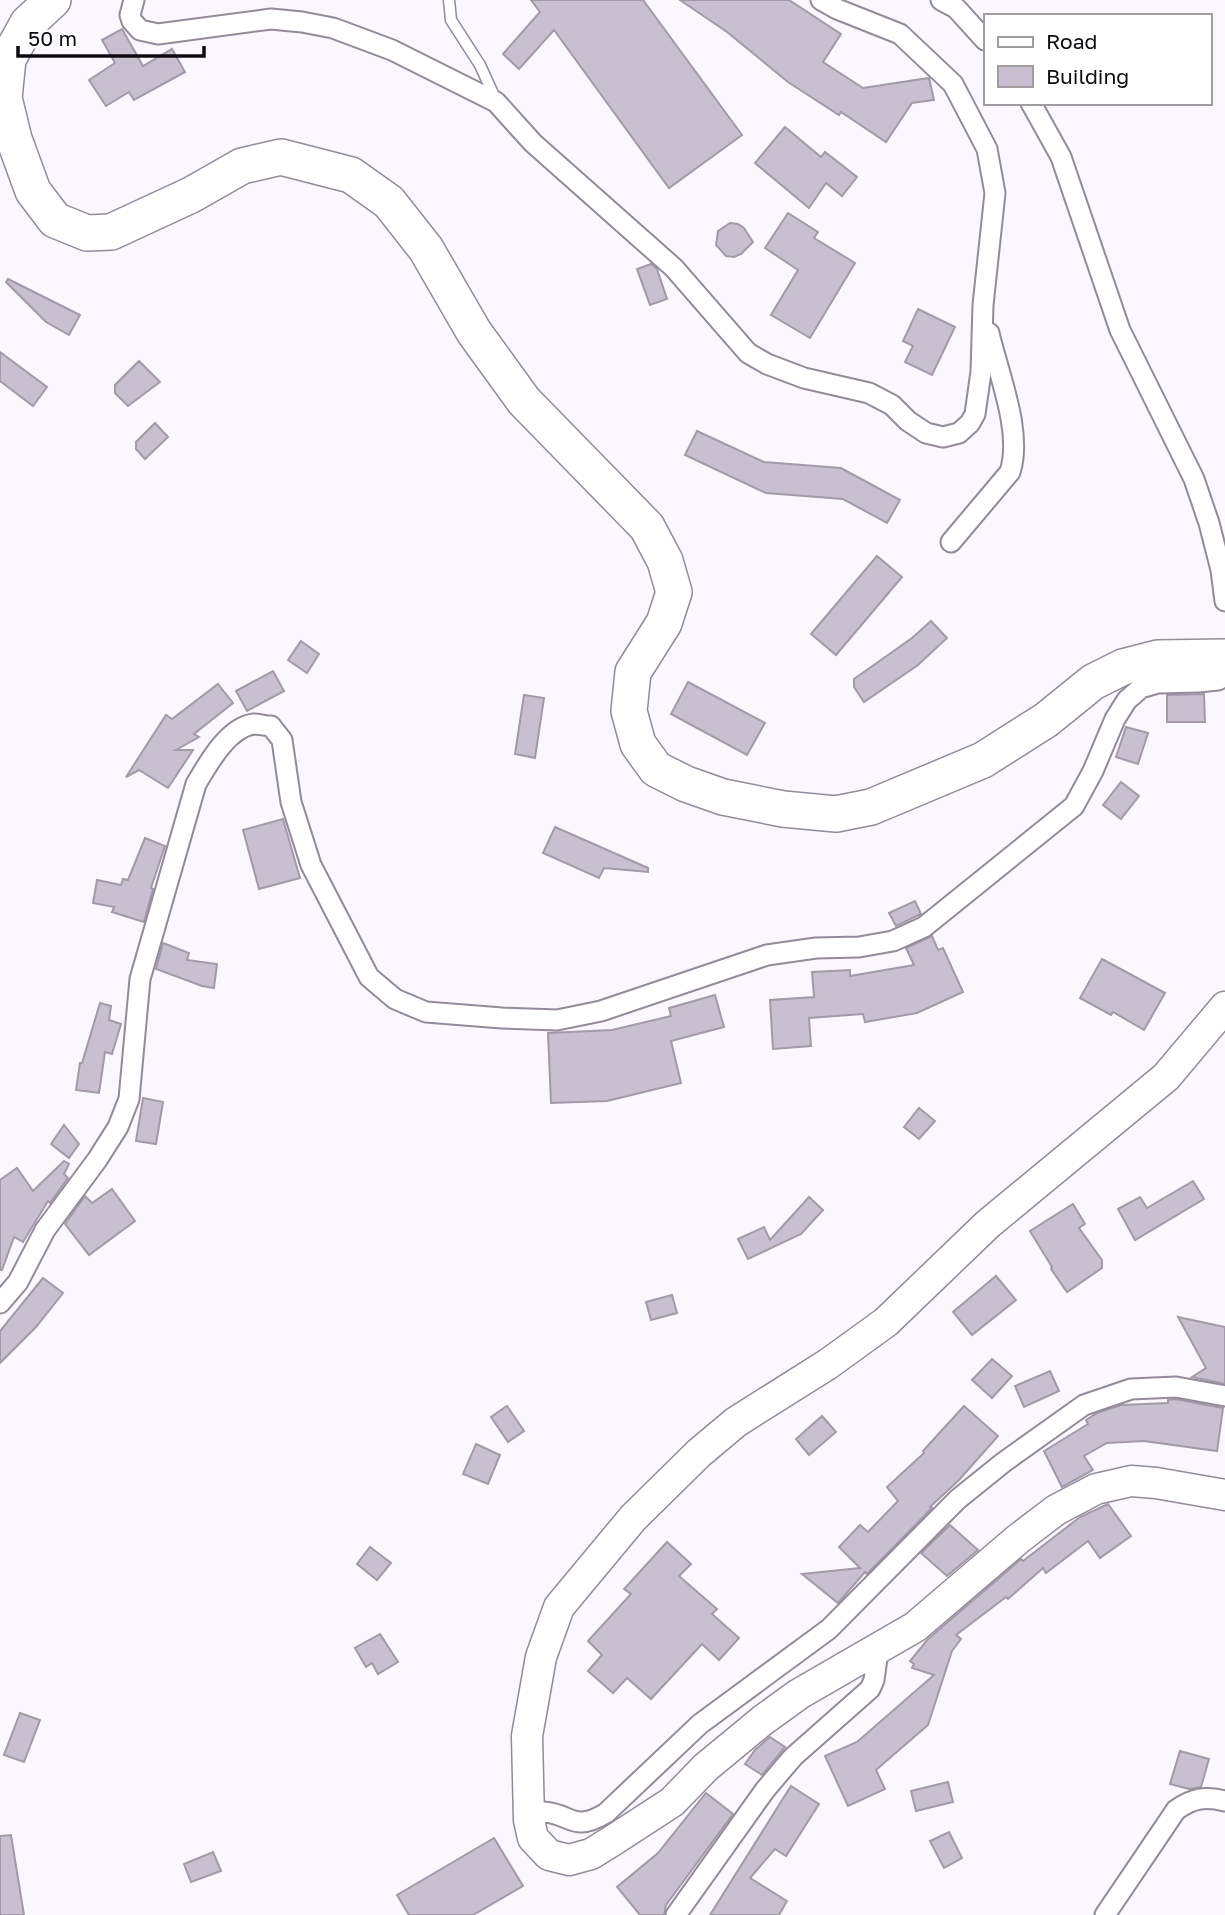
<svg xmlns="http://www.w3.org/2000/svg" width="1225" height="1915" font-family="'Golos Text',sans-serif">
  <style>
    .building { fill: #c8bfd0; stroke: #a299a9; stroke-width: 2 }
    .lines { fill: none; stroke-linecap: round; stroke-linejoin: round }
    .lane-casing { stroke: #938a9a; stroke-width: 13 }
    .street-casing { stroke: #938a9a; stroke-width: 23 }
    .primary-casing { stroke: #938a9a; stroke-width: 33 }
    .highway-casing { stroke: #938a9a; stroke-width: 38 }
    .lane { stroke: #fff; stroke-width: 10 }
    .street { stroke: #fff; stroke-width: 19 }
    .primary { stroke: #fff; stroke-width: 30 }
    .highway { stroke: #fff; stroke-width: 35 }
  </style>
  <rect width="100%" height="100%" fill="#fbf7ff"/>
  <!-- building -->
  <g class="building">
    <path d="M531,0H643L742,135L669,188L554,30L519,69L503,54L540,12Z"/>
    <path d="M680,0H789L841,34L823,62L863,88L929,78L934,100L912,103L886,142L841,112L839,115L788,82L727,32Z"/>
    <path d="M122,29L143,66L172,49L185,72L134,100L129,92L106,106L89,80L115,63L102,40Z"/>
    <path d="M785,127L821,157L825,152L857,177L842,196L826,183L809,208L755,163Z"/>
    <path d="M788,213L818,232L814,238L855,263L810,338L771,315L798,270L765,248Z"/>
    <path d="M730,223L738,224L744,228L753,242L741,254L734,257L726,256L716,245L718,231Z"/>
    <path d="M651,264L657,269L667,299L650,305L637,269Z"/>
    <path d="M8,279L80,315L69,335L46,322L6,282Z"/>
    <path d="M918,309L955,327L932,375L905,362L913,346L903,341Z"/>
    <path d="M0,352L47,387L33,406L0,381Z"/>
    <path d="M139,361L160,382L128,406L115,393V385Z"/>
    <path d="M155,423L168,437L145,459L136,449V442Z"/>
    <path d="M697,431L764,462L841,468L900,500L887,523L843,499L766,493L685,455Z"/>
    <path d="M877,556L902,577L836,655L811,634Z"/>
    <path d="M931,621L947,638L918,665L864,702L854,687V679L912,638Z"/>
    <path d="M301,641L319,654L307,673L288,660Z"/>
    <path d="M273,671L284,691L247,711L236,691Z"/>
    <path d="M688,682L765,723L747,755L671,714Z"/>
    <path d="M218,684L233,703L194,734L199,737L176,750H193L168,788L139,770L126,777L166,715L172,719Z"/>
    <path d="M1204,694L1205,722H1167V695Z"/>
    <path d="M524,695L544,698L535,758L515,754Z"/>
    <path d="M1126,727L1148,733L1138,764L1116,757Z"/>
    <path d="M1121,782L1139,796L1121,819L1103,805Z"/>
    <path d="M283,819L300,878L259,889L243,830Z"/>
    <path d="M555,827L648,868V872L604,868L599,878L543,853Z"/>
    <path d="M145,838L165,846L151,888L153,889L144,922L112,912L114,907L93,903L97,880L121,885L123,879L128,880Z"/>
    <path d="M915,901L921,914L896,926L889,913Z"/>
    <path d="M932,936L938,950L943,948L963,992L917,1013L865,1022L863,1014L809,1018L811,1046L773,1049L770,1000L814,997L812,972L850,970V976L914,965L906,948Z"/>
    <path d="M163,943L189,953L187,960L217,964L214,988L202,986L156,969Z"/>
    <path d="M1102,959L1165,993L1144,1030L1113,1012L1111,1015L1080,998Z"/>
    <path d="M715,995L724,1027L671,1041L681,1083L607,1101L551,1103L548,1033L612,1030L671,1016L669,1008Z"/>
    <path d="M100,1003L111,1006L109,1020L121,1024L112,1054L105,1052L99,1093L76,1090L80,1063H82Z"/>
    <path d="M143,1098L163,1102L156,1144L136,1141Z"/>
    <path d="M919,1108L935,1121L919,1139L904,1127Z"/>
    <path d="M64,1125L79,1144L69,1158L51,1144Z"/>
    <path d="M64,1161L69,1164L64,1174L68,1178L50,1203L48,1201L23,1242L14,1237L2,1270H0V1180L17,1168L33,1191Z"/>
    <path d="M1193,1181L1204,1199L1135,1240L1118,1209L1140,1197L1147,1208Z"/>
    <path d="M112,1189L135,1221L89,1255L65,1224L85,1196L92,1203Z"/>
    <path d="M809,1197L823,1210L801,1234L748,1259L738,1239L764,1227L770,1240Z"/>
    <path d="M1073,1204L1085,1224L1079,1228L1102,1260V1268L1067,1292L1051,1269L1052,1267L1030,1231Z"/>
    <path d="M996,1276L1016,1300L972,1335L953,1312Z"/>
    <path d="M43,1278L63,1293L36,1327L0,1363V1331Z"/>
    <path d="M672,1295L677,1313L651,1320L646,1302Z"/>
    <path d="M1178,1317L1225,1327V1384L1192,1377L1206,1368Z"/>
    <path d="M992,1359L1012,1376L992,1398L972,1380Z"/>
    <path d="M1050,1371L1059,1391L1024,1407L1015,1386Z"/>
    <path d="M1175,1399L1223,1408L1217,1451L1144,1441L1107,1443L1084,1456L1093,1470L1062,1487L1044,1451L1088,1424L1086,1420L1097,1413L1121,1405L1168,1403V1400Z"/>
    <path d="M507,1406L524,1431L508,1442L491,1417Z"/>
    <path d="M964,1406L998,1436L959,1480L930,1507L932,1508L867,1574L865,1572L838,1603L802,1574L860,1568L839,1547L860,1525L868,1532L898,1501L887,1487L924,1453L923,1451Z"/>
    <path d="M822,1416L836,1432L809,1455L796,1439Z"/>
    <path d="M476,1444L500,1455L488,1484L463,1474Z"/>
    <path d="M1108,1504L1131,1536L1100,1558L1088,1541L1046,1573L1043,1568L1008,1599L1006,1597L956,1635L961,1639L952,1651L928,1725L876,1770L885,1789L848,1806L825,1756L857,1742L934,1675L912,1668L914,1664L910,1661L928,1639L1021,1559L1023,1561L1080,1517Z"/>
    <path d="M950,1525L978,1550L947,1576L921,1553Z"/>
    <path d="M667,1542L691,1564L679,1576L717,1609L712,1614L739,1638L719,1660L702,1644L651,1699L627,1678L613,1693L588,1671L602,1655L588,1641L631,1594L624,1589Z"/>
    <path d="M370,1547L391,1563L377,1580L357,1564Z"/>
    <path d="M380,1634L398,1662L378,1674L372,1663L366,1667L355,1648Z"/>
    <path d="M20,1713L40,1720L24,1762L4,1755Z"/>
    <path d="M770,1737L785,1747L762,1775L745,1764L755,1750Z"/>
    <path d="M1180,1751L1209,1759L1201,1787L1189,1789L1170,1784Z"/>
    <path d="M948,1782L953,1802L916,1811L911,1791Z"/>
    <path d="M791,1786L819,1804L786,1856L775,1849L750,1878L787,1901L779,1915H710Z"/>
    <path d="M706,1793L733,1814L666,1905L664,1915H640L617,1887L658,1853Z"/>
    <path d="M949,1832L962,1858L944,1868L930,1841Z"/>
    <path d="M11,1835L24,1915H0V1836Z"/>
    <path d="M494,1838L523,1886L473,1915H409L397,1895Z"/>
    <path d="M213,1852L221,1871L191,1882L184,1864Z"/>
  </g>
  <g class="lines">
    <defs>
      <path id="lane" d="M449,0L451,20L480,65L495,98"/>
      <g id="street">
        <path d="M134,0L130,15L132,21L140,30L158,34L271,19L302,22L333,28L392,50L496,102L533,143L674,268L748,353L767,364L804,378L869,393L892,405L908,421L926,433L943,437L959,433L970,423L975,414L981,372L983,305L995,193L987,149L953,84L900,34L837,9L821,0"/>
        <path d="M941,0L956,8L985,40"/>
        <path d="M1031,103L1061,157L1120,330L1194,479L1209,523L1221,570L1225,601"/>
        <path d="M951,542L1010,472C1023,432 998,373 989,333"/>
        <path d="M0,1303L18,1282L45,1230L97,1160L118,1127L129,1099L140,979L196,784C208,764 228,727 254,724C259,724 266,726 271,726L282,740L291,802L311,865L369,977L395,999L426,1012L502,1018L557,1020L601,1011L767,955L816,948L859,947L893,941L924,927L1074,806L1093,771L1115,719L1127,700L1141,688L1158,683L1198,682L1218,680L1225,676"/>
        <path d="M529,1820L544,1812C572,1814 573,1833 606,1813L700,1724L829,1629L958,1499L1004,1462L1084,1405L1131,1389L1176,1387L1225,1396"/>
        <path d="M676,1915L765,1790L793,1757L870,1689L874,1680L878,1651"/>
        <path d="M1105,1915L1176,1810C1193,1798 1205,1796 1225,1801"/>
      </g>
      <path id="primary" d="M1225,1007L1166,1077L988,1224L886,1322L828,1364L736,1422L699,1453L633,1518L559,1607L541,1657L527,1736L529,1820L533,1838L549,1855L569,1860L591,1854L612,1841L672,1802L706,1767L763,1720L799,1694L915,1627L1018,1539L1056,1510L1096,1489L1131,1481L1156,1483L1225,1495"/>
      <path id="highway" d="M53,0L28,23L8,59L4,98L14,139L33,191L55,220L87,233L111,232L191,195L242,166L281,157L351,175L389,202L426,249L474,332L524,401L647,527L665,561L674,592L664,623L633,672L629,711L638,744L656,769L686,784L723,797L783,809L836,814L871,807L983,760L1046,720L1093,682L1123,667L1158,658L1225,657"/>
    </defs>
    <!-- lane casing -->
    <use href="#lane" class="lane-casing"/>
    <!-- street casing -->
    <use href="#street" class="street-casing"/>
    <!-- primary casing -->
    <use href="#primary" class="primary-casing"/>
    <!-- highway casing -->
    <use href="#highway" class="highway-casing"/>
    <!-- lane -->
    <use href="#lane" class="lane"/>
    <!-- street -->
    <use href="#street" class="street"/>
    <!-- primary -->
    <use href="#primary" class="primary"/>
    <!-- highway -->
    <use href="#highway" class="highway"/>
  </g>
  <!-- legend -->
  <rect x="984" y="14" width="228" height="91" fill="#ffffff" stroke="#9f9d9f" stroke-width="2"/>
  <rect x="998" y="37" width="35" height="10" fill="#ffffff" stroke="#9f9d9f" stroke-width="2"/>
  <text x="1046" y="49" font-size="21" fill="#0e0b10">Road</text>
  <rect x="998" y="66" width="35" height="21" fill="#c8bfd0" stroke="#9f9d9f" stroke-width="2"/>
  <text x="1046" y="84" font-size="21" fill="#0e0b10">Building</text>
  <!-- scale -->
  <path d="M18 46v10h186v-10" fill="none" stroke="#0e0b10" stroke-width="3.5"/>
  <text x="28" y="46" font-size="21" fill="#0e0b10" stroke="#ffffff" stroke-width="5" paint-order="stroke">50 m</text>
</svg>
